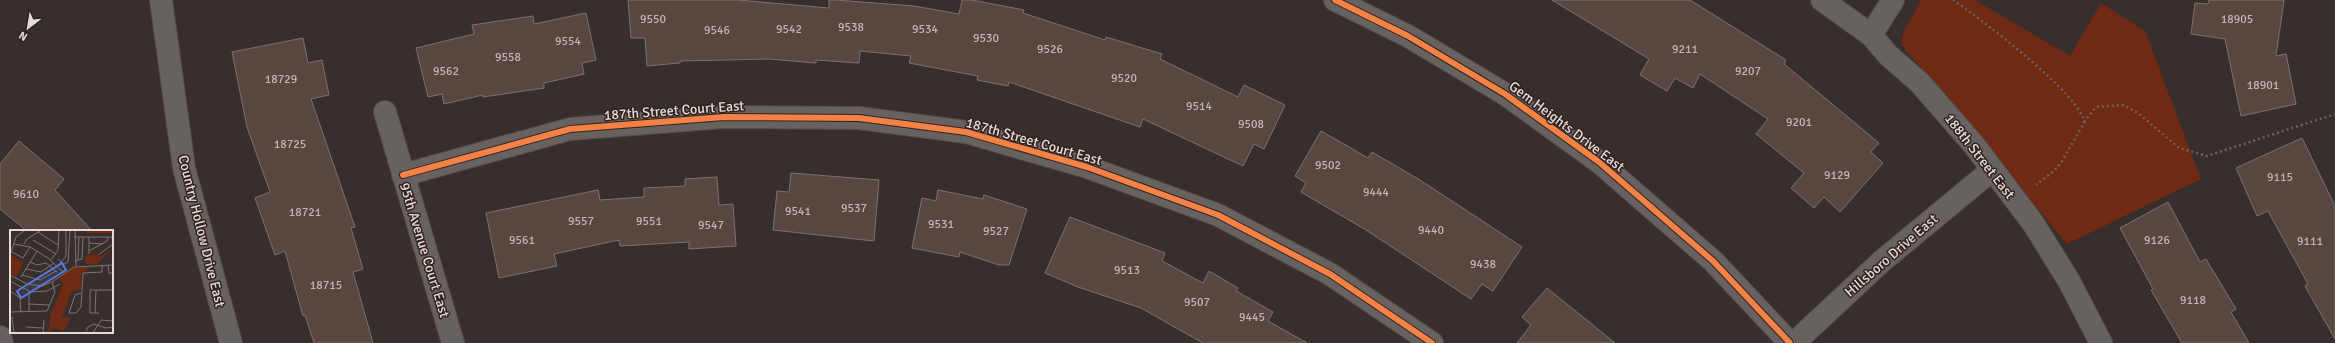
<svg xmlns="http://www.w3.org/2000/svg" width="2335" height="343" font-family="Signika,sans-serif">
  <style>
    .green { fill: #702912 }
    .building { fill: #5a4640; stroke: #78726f }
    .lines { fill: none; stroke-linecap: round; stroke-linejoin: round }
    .minor-casing { stroke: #524b49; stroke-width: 24 }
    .path { stroke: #696462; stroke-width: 2.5; stroke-dasharray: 2 3; stroke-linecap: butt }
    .minor { stroke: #67615f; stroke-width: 22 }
    .cycleway-casing { stroke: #31231f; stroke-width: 8 }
    .cycleway { stroke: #f48246; stroke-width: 6 }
    .labels { text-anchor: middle; stroke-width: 3; stroke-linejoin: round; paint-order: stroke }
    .number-label { font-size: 12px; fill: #c2b6b3 }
    .street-label { font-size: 14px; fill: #e5dbd9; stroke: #31231f }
    .inset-road { fill: none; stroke: #7d7472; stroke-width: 1 }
    .view { fill: #5978d8; fill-opacity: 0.15; stroke: #5978d8; stroke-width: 2 }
    .inset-edge { fill: none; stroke: #e5dbd9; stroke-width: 2 }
  </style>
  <rect width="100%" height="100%" fill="#372f2d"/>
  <!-- green -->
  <path class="green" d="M1921,0H1975L2070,56L2101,3L2145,31L2201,179L2067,244L1901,44L1903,34Z"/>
  <!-- building -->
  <g class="building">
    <path d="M628,0H738L829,8V0H836L914,6L959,14L962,0H972L1024,10L1023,13L1105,40L1106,37L1162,54L1160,59L1238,97L1244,85L1285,105L1264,149L1254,144L1243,166L1143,119L1140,127L1009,82L1008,86L977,80L978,76L909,63L911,56L860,51L859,63L816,60V63L769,59L680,61V63L647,66L645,38H631Z"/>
    <path d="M1552,0H1690L1786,60L1784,64L1879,143L1871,152L1883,163L1840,212L1824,197L1814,208L1791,188L1804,173L1756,134L1768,119L1700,74L1693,88L1675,78L1667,91L1640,75L1649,59Z"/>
    <path d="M2209,0H2284L2276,56L2286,54L2296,104L2241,116L2225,39L2191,34L2195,3L2208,4Z"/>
    <path d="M586,13L596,60L582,63L584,74L544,83V88L483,97V95L444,104L442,94L428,97L416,48L474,34L472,25L533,16L534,24Z"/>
    <path d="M303,38L308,63L322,60L329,95L311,99L355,227L351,228L363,269L353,272L373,343H314L305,315L303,316L285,251L275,255L255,198L270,192L247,127L232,52Z"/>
    <path d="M1321,131L1368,158L1372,152L1420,180L1522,247L1493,291L1482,284L1471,299L1366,230L1301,192L1306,183L1295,176Z"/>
    <path d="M2302,138L2335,206V339L2305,286L2308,284L2268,211L2257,216L2236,168Z"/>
    <path d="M19,141L64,179L55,190L92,231H27L0,209V164Z"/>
    <path d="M791,173L879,180L874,241L773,230L777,191L789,192Z"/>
    <path d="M717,177L719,205L733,204L736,246L689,249V242L620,246L619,240L554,254L557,266L499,278L486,213L598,190L600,200L644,197V188L685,186V179Z"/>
    <path d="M938,190L983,199L984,195L1027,209L1009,265H999L960,252L959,257L912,248L922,198L936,201Z"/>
    <path d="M2168,202L2200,262L2206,259L2236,309L2231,312L2249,343H2182L2151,290L2153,289L2120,228Z"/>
    <path d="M1070,217L1165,253L1162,261L1203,283L1209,271L1238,288L1236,291L1273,312L1268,321L1307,343H1203L1141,308L1078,287L1045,273Z"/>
    <path d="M1547,288L1615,343H1517L1531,325L1522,317Z"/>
  </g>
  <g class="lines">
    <defs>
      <g id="minor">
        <path d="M161,0L184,168L231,343"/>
        <path d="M1335,0L1408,36L1505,94L1599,162L1713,261L1790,343"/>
        <path d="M1822,0L1871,35L1888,55L1920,83L1974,145L2033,223L2069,281L2101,343"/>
        <path d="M1871,35L1893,0"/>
        <path d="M385,112L453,343"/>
        <path d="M403,175L570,129L724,117L859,118L966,132L1087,167L1218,215L1330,274L1432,343"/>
        <path d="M0,337L2,343"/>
        <path d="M1794,343L1882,261L1992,170"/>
      </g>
    </defs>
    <!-- minor casing -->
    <use href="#minor" class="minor-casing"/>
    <!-- path -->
    <g class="path">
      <path d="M1953,0C1977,16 2085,98 2084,123L2062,161L2055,170L2036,185"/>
      <path d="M2084,122L2096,107L2123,105L2138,113L2179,148L2207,156L2335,114"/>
    </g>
    <!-- minor -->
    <use href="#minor" class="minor"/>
    <defs>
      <g id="cycleway">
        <path d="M1335,0L1408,36L1505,94L1599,162L1713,261L1790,343"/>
        <path d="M403,175L570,129L724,117L859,118L966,132L1087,167L1218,215L1330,274L1432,343"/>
      </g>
    </defs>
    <!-- cycleway casing -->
    <use href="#cycleway" class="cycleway-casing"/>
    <!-- cycleway -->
    <use href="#cycleway" class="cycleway"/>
  </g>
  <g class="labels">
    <!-- number labels -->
    <g class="number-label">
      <text x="653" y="23">9550</text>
      <text x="2237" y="23">18905</text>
      <text x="851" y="31">9538</text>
      <text x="789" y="33">9542</text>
      <text x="925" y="33">9534</text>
      <text x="717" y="34">9546</text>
      <text x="986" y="42">9530</text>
      <text x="568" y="45">9554</text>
      <text x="1050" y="53">9526</text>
      <text x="1685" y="53">9211</text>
      <text x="508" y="61">9558</text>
      <text x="446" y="75">9562</text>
      <text x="1748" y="75">9207</text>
      <text x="1124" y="82">9520</text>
      <text x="281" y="83">18729</text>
      <text x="2263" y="89">18901</text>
      <text x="1199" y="110">9514</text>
      <text x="1799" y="126">9201</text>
      <text x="1251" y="128">9508</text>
      <text x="290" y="148">18725</text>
      <text x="1328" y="169">9502</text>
      <text x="1837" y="179">9129</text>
      <text x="2280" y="181">9115</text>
      <text x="1376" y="196">9444</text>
      <text x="26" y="198">9610</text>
      <text x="854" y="212">9537</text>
      <text x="798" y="215">9541</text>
      <text x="305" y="216">18721</text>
      <text x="581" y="225">9557</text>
      <text x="649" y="225">9551</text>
      <text x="941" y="228">9531</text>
      <text x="711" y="229">9547</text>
      <text x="1431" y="234">9440</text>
      <text x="996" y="235">9527</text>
      <text x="522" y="244">9561</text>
      <text x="2157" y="244">9126</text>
      <text x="2310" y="245">9111</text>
      <text x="1483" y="268">9438</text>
      <text x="1127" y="274">9513</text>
      <text x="326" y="289">18715</text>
      <text x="2193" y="304">9118</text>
      <text x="1197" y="306">9507</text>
      <text x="1252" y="321">9445</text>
    </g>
    <!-- street labels -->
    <g class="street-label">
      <text transform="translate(674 110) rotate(-4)" y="5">187th Street Court East</text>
      <text transform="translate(1567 126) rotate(37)" y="5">Gem Heights Drive East</text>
      <text transform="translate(1034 141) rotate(16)" y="5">187th Street Court East</text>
      <text transform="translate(1980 156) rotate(52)" y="5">188th Street East</text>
      <text transform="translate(202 231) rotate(76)" y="5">Country Hollow Drive East</text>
      <text transform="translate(425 250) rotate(73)" y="5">95th Avenue Court East</text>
      <text transform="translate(1891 255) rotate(-41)" y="5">Hillsboro Drive East</text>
    </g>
  </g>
  <!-- overview -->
  <g transform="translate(10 230)">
    <rect width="103" height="103" fill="#372f2d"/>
    <path d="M77,0H103V3H77ZM103,17L87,34H76V25H82L83,22L90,27ZM1,25L14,33L6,47L0,44ZM81,36L71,45V59L62,61L52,87L61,88L54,101L43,98L40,103H34L40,98V86L53,54L49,48L62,38Z" fill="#702912"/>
    <path class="inset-road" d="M65,0L66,36M28,2L48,15M64,7H103M23,10L46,24M79,13L93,14M4,14L20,17L38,28L53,42M14,14L17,9L31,0M79,21L97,11L98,7M2,22L13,28L20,17M79,24V7M0,25L6,7L15,0M88,25L103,14M48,29L54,34L58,32L60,0M41,30L48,20L49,0M68,30L69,7M65,31L72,29L73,7M20,32L27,35L36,33L47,42M98,35L99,43H103V35M48,36L56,26V0M16,39L31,42L44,33M0,45L17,54L32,56L42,52L64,37L103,35M12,45L30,50L46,41M11,47L27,21M0,51L21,62L37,61L50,54M0,61L10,68L11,82M71,63L65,65L59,83H66L71,77L73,43L92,42V35M19,74L40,75M0,82L37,81L45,62L42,52M19,82V61M85,83L86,60M89,83H80V60H103M2,87L4,103M16,97L33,98M76,101L78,97L84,94L96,98L103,97M33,103L34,90M83,103L91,90L103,91"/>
    <path class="view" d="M52,33L56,40L11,68L7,61Z"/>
    <rect width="103" height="103" class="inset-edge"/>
  </g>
  <!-- north arrow -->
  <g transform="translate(28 28) rotate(211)" stroke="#31231f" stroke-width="3" paint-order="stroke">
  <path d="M0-3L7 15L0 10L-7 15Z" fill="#e5dbd9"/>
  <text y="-6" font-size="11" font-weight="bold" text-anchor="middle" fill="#e5dbd9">N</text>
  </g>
</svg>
